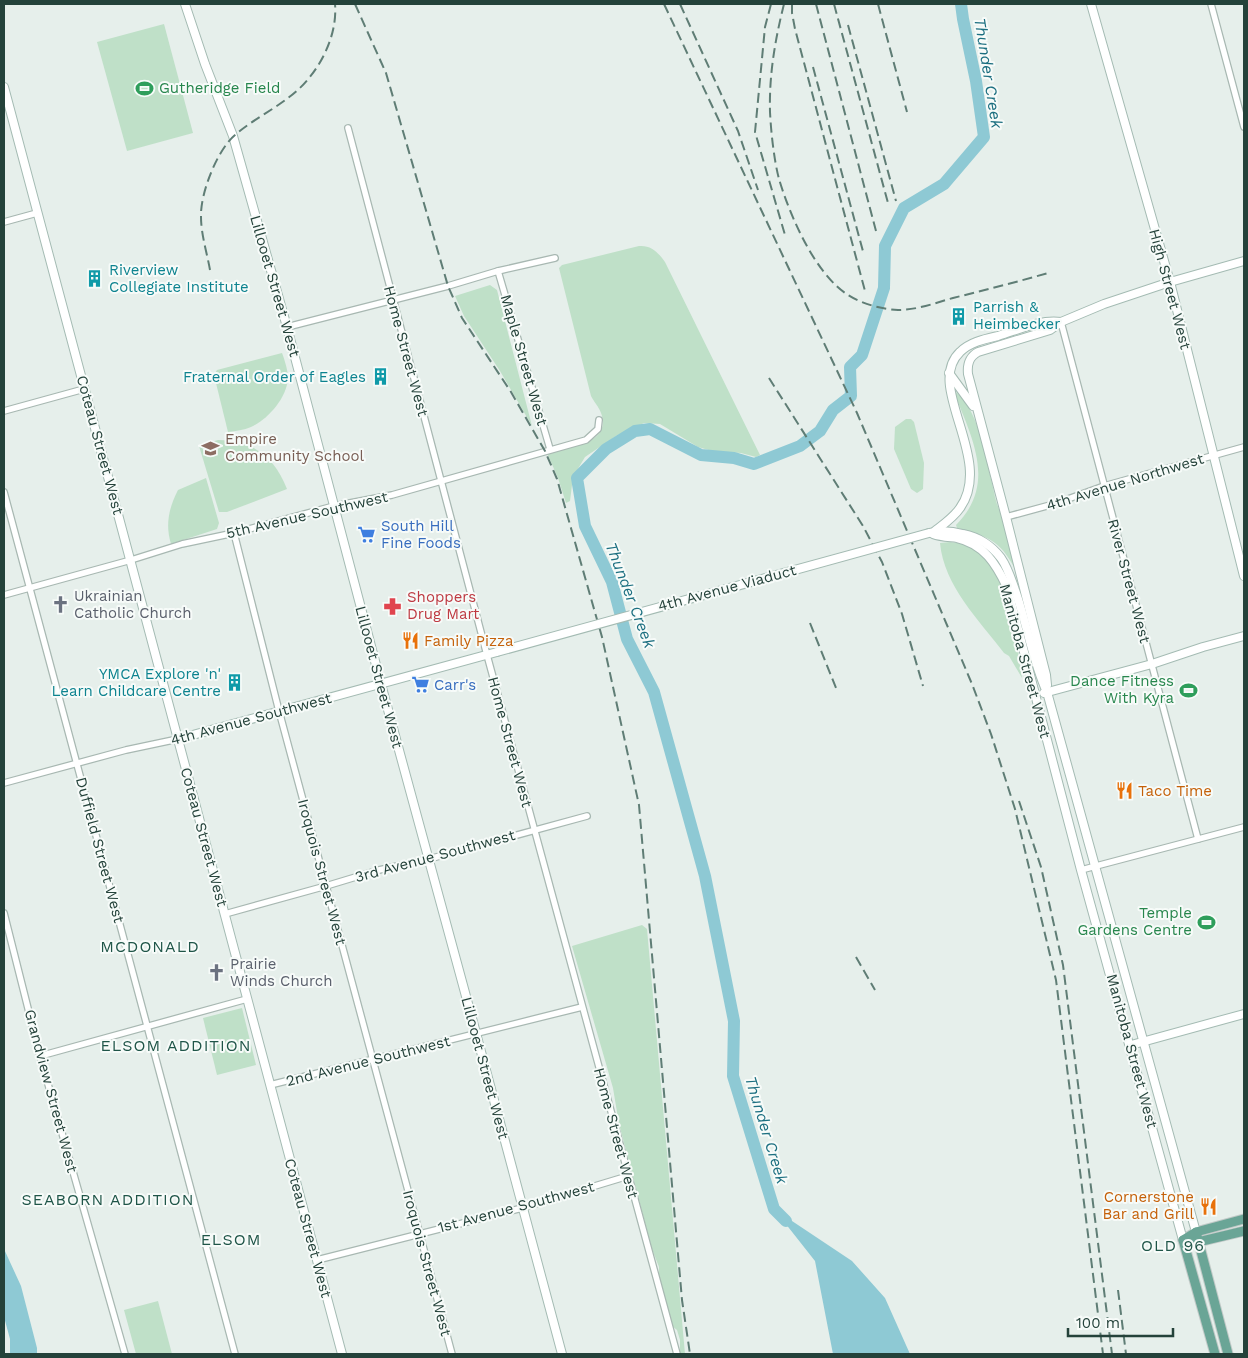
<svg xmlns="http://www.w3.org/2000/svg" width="1248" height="1358" font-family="'Work Sans',sans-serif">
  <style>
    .green { fill: #bfe0c8 }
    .water { fill: #8ec9d4 }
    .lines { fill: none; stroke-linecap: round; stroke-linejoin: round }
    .river { stroke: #8ec9d4; stroke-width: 12 }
    .street-casing { stroke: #a8b8b2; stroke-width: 8 }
    .secondary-casing { stroke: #a4bbb3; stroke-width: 10 }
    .primary-casing { stroke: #c2cac8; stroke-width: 11 }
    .street { stroke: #fff; stroke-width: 5.5 }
    .secondary { stroke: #fff; stroke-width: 8 }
    .primary { stroke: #6aa596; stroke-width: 9 }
    .rail { stroke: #5f7d75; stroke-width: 2; stroke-dasharray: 10 5; stroke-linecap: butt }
    .secondary-bridge-casing { stroke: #a4bbb3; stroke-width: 10; stroke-linecap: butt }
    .secondary-bridge { stroke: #fff; stroke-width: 8 }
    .labels { text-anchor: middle; stroke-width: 4; stroke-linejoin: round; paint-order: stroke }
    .leisure-label { font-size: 15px; fill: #27864d; stroke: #f7fbf9; text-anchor: end }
    .culture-label { font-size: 15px; fill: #0d838f; stroke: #f7fbf9; text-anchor: start }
    .street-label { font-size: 15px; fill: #24423a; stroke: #f7fbf9 }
    .education-label { font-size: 15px; fill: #785e54; stroke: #f7fbf9; text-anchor: start }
    .shop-label { font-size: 15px; fill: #366cbe; stroke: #f7fbf9; text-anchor: start }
    .worship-label { font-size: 15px; fill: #5b616d; stroke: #f7fbf9; text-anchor: start }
    .health-label { font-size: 15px; fill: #be3a42; stroke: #f7fbf9; text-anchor: start }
    .food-label { font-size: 15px; fill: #c56008; stroke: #f7fbf9; text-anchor: start }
    .water-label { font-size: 16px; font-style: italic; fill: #1c6f80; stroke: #f7fbf9 }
    .neighbourhood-label { font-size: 16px; letter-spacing: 1px; fill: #1f5548; stroke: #f7fbf9 }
  </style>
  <rect width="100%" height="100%" fill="#e6efeb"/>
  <!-- green -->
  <g class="green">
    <path d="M164,24L193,133L127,151L97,42Z"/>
    <path d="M639,246C651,245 658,252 665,262L760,455L756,457L741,453L712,451L698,447L660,424L644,423L616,436L585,457L573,477L570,501L566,503L558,478L547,453C567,447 613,444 601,413C599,407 594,402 591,396L559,268L562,265Z"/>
    <path d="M490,285L497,290L532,426L500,371L464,316L455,296Z"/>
    <path d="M282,353C285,361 288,371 288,379C286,399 268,419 251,427C244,430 236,431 228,432L214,375L217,370Z"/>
    <path d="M953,390C978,406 985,455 992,483C995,496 996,508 1005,519L1019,576C1001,542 994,538 957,528L956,525C998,483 971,436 953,390Z"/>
    <path d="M906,419H911L914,422L924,463L923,489L917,493L911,489L894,449L895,427Z"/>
    <path d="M218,440C254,441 274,456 287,489L227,512H219L199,446Z"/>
    <path d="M206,478L219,523L217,529L171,544C165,524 169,508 178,490Z"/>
    <path d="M950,542C960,543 971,545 979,552C1008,575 1017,642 1022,678L1009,656L1004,653C979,620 944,586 940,543Z"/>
    <path d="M642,925L647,929L685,1354H680V1340L677,1330L672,1326L659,1278V1267L652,1249L619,1124L613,1088L572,946Z"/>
    <path d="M242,1008L256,1065L217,1075L203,1018Z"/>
    <path d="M158,1301L172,1354H136L124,1310Z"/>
  </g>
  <!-- water -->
  <g class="water">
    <path d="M774,1209L852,1261L885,1298L910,1354H833L815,1261Z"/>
    <path d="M4,1249L21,1286L37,1348V1354H10V1339L4,1317Z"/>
  </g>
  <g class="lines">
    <!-- river -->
    <path class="river" d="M786,1221L774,1209L733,1076L734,1021L705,876L654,692L627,639L612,582L585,526L577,478L606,449L635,431L650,429L701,455L734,458L754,464L800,446L820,431L833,410L851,396L850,367L862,355L884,288L885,246L904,208L944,184L984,137L976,81L963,19L961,4"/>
    <defs>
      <g id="street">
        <path d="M1211,4L1244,127"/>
        <path d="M348,128L487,655L677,1354"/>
        <path d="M4,222L37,213"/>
        <path d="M498,271L550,449"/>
        <path d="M1061,322L1198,839"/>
        <path d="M287,327L448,286L498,271L555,258"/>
        <path d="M4,411L84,389"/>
        <path d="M4,492L235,1354"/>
        <path d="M1006,517L1054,504L1104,486L1244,447"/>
        <path d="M234,533L279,711L452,1354"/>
        <path d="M4,595L131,560L182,544L234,533L334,506L392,495L586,440L598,429L599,420"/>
        <path d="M4,783L126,750L178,739"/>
        <path d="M1081,870L1244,827"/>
        <path d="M4,913L40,1056L125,1354"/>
        <path d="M225,914L326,886L379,870L429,859L587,816"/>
        <path d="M40,1056L247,999"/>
        <path d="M270,1085L582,1007"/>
        <path d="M317,1260L522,1208L628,1176"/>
      </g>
      <g id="secondary">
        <path d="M185,4L205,64L233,136L287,327L381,684L476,1033L562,1354"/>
        <path d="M1091,4L1170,282L1244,576"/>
        <path d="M4,87L342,1354"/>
        <path d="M949,373L973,406"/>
        <path d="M935,531C944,524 954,517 960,508C995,459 924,386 960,352C970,342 985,339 998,336C1018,330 1040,319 1061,322"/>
        <path d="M929,533C940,530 952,531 963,534C978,537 992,546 1001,558C1008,568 1011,579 1015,590C1027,623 1032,660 1047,692L1196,1232"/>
        <path d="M933,534C941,537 949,537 957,538C984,544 996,564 1007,587L1081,870L1183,1240"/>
        <path d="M1047,685L1046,675L1006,517L968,374C967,364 969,357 978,352L1050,330L1061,322L1104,304L1170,282L1244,261"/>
        <path d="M1044,693L1152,664L1203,647L1244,636"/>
        <path d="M178,739L497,652"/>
        <path d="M1131,1045L1244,1014"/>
      </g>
      <g id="primary">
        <path d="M1196,1232L1228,1354"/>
        <path d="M1183,1240L1215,1354"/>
        <path d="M1183,1240L1196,1232L1244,1219"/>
        <path d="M1194,1242H1198L1244,1231"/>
      </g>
    </defs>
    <!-- street casing -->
    <use href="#street" class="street-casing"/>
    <!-- secondary casing -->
    <use href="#secondary" class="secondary-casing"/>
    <!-- primary casing -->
    <use href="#primary" class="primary-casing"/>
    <!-- street -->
    <use href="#street" class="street"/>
    <!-- secondary -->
    <use href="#secondary" class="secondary"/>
    <!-- primary -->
    <use href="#primary" class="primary"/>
    <!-- rail -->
    <g class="rail">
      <path d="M355,4L386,73L448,286L462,318L511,392L545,451L557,479L602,637L639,805L682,1300L690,1354"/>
      <path d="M664,4L857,413L972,684L991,734L1015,809L1056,980L1103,1354"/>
      <path d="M680,4L738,131L758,190"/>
      <path d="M771,4L765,27L755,132L785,235"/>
      <path d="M784,4C775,40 769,75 770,112C771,132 774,160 779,179C790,216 815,274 848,295C862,304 881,309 898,310C917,310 935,303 953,298C985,290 1017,282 1048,273"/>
      <path d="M792,4V13L795,29L865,291"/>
      <path d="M816,4L876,231"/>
      <path d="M834,4L888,203"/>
      <path d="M878,4L907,112"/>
      <path d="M848,25L896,201"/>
      <path d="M813,67L864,255"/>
      <path d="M210,270C207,253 201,234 201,217C200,194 217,150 235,135C251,121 271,111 288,98C316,78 338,39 335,4"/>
      <path d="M769,378L863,526L882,562L902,614L923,686"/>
      <path d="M810,623L836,688"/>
      <path d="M1019,801L1041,867L1063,965L1112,1354"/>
      <path d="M856,957L875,990"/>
      <path d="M1118,1290L1126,1354"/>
    </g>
    <defs>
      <path id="secondary-bridge" d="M497,652L929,533"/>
    </defs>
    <!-- secondary-bridge casing -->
    <use href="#secondary-bridge" class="secondary-bridge-casing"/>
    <!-- secondary-bridge -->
    <use href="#secondary-bridge" class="secondary-bridge"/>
  </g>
  <!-- icons -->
  <defs>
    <symbol id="stadium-bare" viewBox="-9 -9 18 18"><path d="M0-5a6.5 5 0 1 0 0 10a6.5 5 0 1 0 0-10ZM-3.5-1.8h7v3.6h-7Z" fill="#2e9e5b" stroke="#f7fbf9" stroke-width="2.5" paint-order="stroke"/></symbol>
    <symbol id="building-bare" viewBox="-9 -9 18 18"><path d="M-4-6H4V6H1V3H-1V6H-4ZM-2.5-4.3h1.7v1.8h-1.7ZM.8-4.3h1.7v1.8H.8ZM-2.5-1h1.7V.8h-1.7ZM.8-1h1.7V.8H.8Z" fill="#0f9aa8" stroke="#f7fbf9" stroke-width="2.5" paint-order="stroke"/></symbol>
    <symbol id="school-bare" viewBox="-9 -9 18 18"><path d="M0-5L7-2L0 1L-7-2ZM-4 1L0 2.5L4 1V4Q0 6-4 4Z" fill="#8d6e63" stroke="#f7fbf9" stroke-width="2.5" paint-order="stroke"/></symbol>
    <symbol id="supermarket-bare" viewBox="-9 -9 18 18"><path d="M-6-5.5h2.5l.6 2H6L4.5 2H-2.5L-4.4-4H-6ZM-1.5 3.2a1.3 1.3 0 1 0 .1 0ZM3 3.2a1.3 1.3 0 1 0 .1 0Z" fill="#3f7fe0" stroke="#f7fbf9" stroke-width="2.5" paint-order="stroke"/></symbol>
    <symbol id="church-bare" viewBox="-9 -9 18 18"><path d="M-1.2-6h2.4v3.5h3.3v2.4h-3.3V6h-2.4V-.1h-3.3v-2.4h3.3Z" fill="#6b7280" stroke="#f7fbf9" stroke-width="2.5" paint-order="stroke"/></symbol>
    <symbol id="pharmacy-bare" viewBox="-9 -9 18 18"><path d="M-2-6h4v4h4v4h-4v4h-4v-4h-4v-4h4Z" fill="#e0444e" stroke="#f7fbf9" stroke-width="2.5" paint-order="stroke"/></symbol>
    <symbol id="restaurant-bare" viewBox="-9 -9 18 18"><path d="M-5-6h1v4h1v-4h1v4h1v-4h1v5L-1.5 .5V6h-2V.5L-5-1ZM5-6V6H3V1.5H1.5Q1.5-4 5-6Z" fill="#e8710a" stroke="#f7fbf9" stroke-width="2.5" paint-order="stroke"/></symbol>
  </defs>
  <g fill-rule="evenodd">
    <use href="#stadium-bare" x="132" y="76" width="25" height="25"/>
    <use href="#building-bare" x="82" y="266" width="25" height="25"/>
    <use href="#building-bare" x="946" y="304" width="25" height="25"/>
    <use href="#building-bare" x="368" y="364" width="25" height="25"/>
    <use href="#school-bare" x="198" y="436" width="25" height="25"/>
    <use href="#supermarket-bare" x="354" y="522" width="25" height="25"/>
    <use href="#church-bare" x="48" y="592" width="25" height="25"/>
    <use href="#pharmacy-bare" x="380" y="594" width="25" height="25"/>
    <use href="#restaurant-bare" x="398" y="628" width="25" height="25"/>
    <use href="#building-bare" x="222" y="670" width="25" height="25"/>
    <use href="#supermarket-bare" x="408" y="672" width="25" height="25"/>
    <use href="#stadium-bare" x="1176" y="678" width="25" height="25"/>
    <use href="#restaurant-bare" x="1112" y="778" width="25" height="25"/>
    <use href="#stadium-bare" x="1194" y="910" width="25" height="25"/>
    <use href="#church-bare" x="204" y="960" width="25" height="25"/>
    <use href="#restaurant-bare" x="1196" y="1194" width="25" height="25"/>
  </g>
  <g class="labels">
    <!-- leisure labels -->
    <g class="leisure-label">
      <text x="159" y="93" text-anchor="start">Gutheridge Field</text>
      <text x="1174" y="686">Dance Fitness<tspan x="1174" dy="17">With Kyra</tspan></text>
      <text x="1192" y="918">Temple<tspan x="1192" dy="17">Gardens Centre</tspan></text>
    </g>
    <!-- culture labels -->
    <g class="culture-label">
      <text x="109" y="275">Riverview<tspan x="109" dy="17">Collegiate Institute</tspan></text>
      <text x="973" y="312">Parrish &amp;<tspan x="973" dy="17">Heimbecker</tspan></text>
      <text x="366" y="382" text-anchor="end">Fraternal Order of Eagles</text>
      <text x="221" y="679" text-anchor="end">YMCA Explore 'n'<tspan x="221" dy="17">Learn Childcare Centre</tspan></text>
    </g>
    <!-- street labels -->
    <g class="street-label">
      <text transform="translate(275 286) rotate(74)" y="5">Lillooet Street West</text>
      <text transform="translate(1170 289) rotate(75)" y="5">High Street West</text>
      <text transform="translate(406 351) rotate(75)" y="5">Home Street West</text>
      <text transform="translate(524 360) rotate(74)" y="5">Maple Street West</text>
      <text transform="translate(100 445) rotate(75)" y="5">Coteau Street West</text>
      <text transform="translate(1125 482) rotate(-17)" y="5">4th Avenue Northwest</text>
      <text transform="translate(307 515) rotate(-13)" y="5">5th Avenue Southwest</text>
      <text transform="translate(1129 581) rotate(75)" y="5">River Street West</text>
      <text transform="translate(727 588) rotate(-15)" y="5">4th Avenue Viaduct</text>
      <text transform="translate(1025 661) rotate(75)" y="5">Manitoba Street West</text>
      <text transform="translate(379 677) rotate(75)" y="5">Lillooet Street West</text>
      <text transform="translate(251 719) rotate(-15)" y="5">4th Avenue Southwest</text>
      <text transform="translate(510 742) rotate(75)" y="5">Home Street West</text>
      <text transform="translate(204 837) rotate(75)" y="5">Coteau Street West</text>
      <text transform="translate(100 850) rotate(75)" y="5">Duffield Street West</text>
      <text transform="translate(435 856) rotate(-15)" y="5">3rd Avenue Southwest</text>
      <text transform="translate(322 872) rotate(75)" y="5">Iroquois Street West</text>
      <text transform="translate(1132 1051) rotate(75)" y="5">Manitoba Street West</text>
      <text transform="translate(368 1061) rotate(-14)" y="5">2nd Avenue Southwest</text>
      <text transform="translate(485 1068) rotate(75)" y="5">Lillooet Street West</text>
      <text transform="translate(51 1091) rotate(75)" y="5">Grandview Street West</text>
      <text transform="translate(616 1133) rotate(75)" y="5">Home Street West</text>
      <text transform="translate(516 1207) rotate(-15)" y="5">1st Avenue Southwest</text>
      <text transform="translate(308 1228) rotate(75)" y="5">Coteau Street West</text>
      <text transform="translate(427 1263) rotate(75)" y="5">Iroquois Street West</text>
    </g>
    <!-- education labels -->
    <g class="education-label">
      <text x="225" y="444">Empire<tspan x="225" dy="17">Community School</tspan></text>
    </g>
    <!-- shop labels -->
    <g class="shop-label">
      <text x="381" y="531">South Hill<tspan x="381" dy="17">Fine Foods</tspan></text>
      <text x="434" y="690">Carr's</text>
    </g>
    <!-- worship labels -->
    <g class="worship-label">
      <text x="74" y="601">Ukrainian<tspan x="74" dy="17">Catholic Church</tspan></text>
      <text x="230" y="969">Prairie<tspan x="230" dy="17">Winds Church</tspan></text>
    </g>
    <!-- health labels -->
    <g class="health-label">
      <text x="407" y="602">Shoppers<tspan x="407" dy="17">Drug Mart</tspan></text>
    </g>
    <!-- food labels -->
    <g class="food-label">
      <text x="424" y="646">Family Pizza</text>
      <text x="1138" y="796">Taco Time</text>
      <text x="1194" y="1202" text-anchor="end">Cornerstone<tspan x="1194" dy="17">Bar and Grill</tspan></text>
    </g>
    <!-- water labels -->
    <g class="water-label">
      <text transform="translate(989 73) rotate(81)" y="6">Thunder Creek</text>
      <text transform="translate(631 595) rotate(69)" y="6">Thunder Creek</text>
      <text transform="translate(767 1130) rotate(73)" y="6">Thunder Creek</text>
    </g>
    <!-- neighbourhood labels -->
    <g class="neighbourhood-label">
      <text x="150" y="952">MCDONALD</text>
      <text x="176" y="1051">ELSOM ADDITION</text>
      <text x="108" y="1205">SEABORN ADDITION</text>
      <text x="231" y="1245">ELSOM</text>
      <text x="1173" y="1251">OLD 96</text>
    </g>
  </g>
  <!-- border -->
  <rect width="1248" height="1358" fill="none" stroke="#24423a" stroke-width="10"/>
  <!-- scale -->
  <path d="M1068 1328v8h105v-8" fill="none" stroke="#24423a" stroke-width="2.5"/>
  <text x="1076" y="1328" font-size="15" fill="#24423a" stroke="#f7fbf9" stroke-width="4" paint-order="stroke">100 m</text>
</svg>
